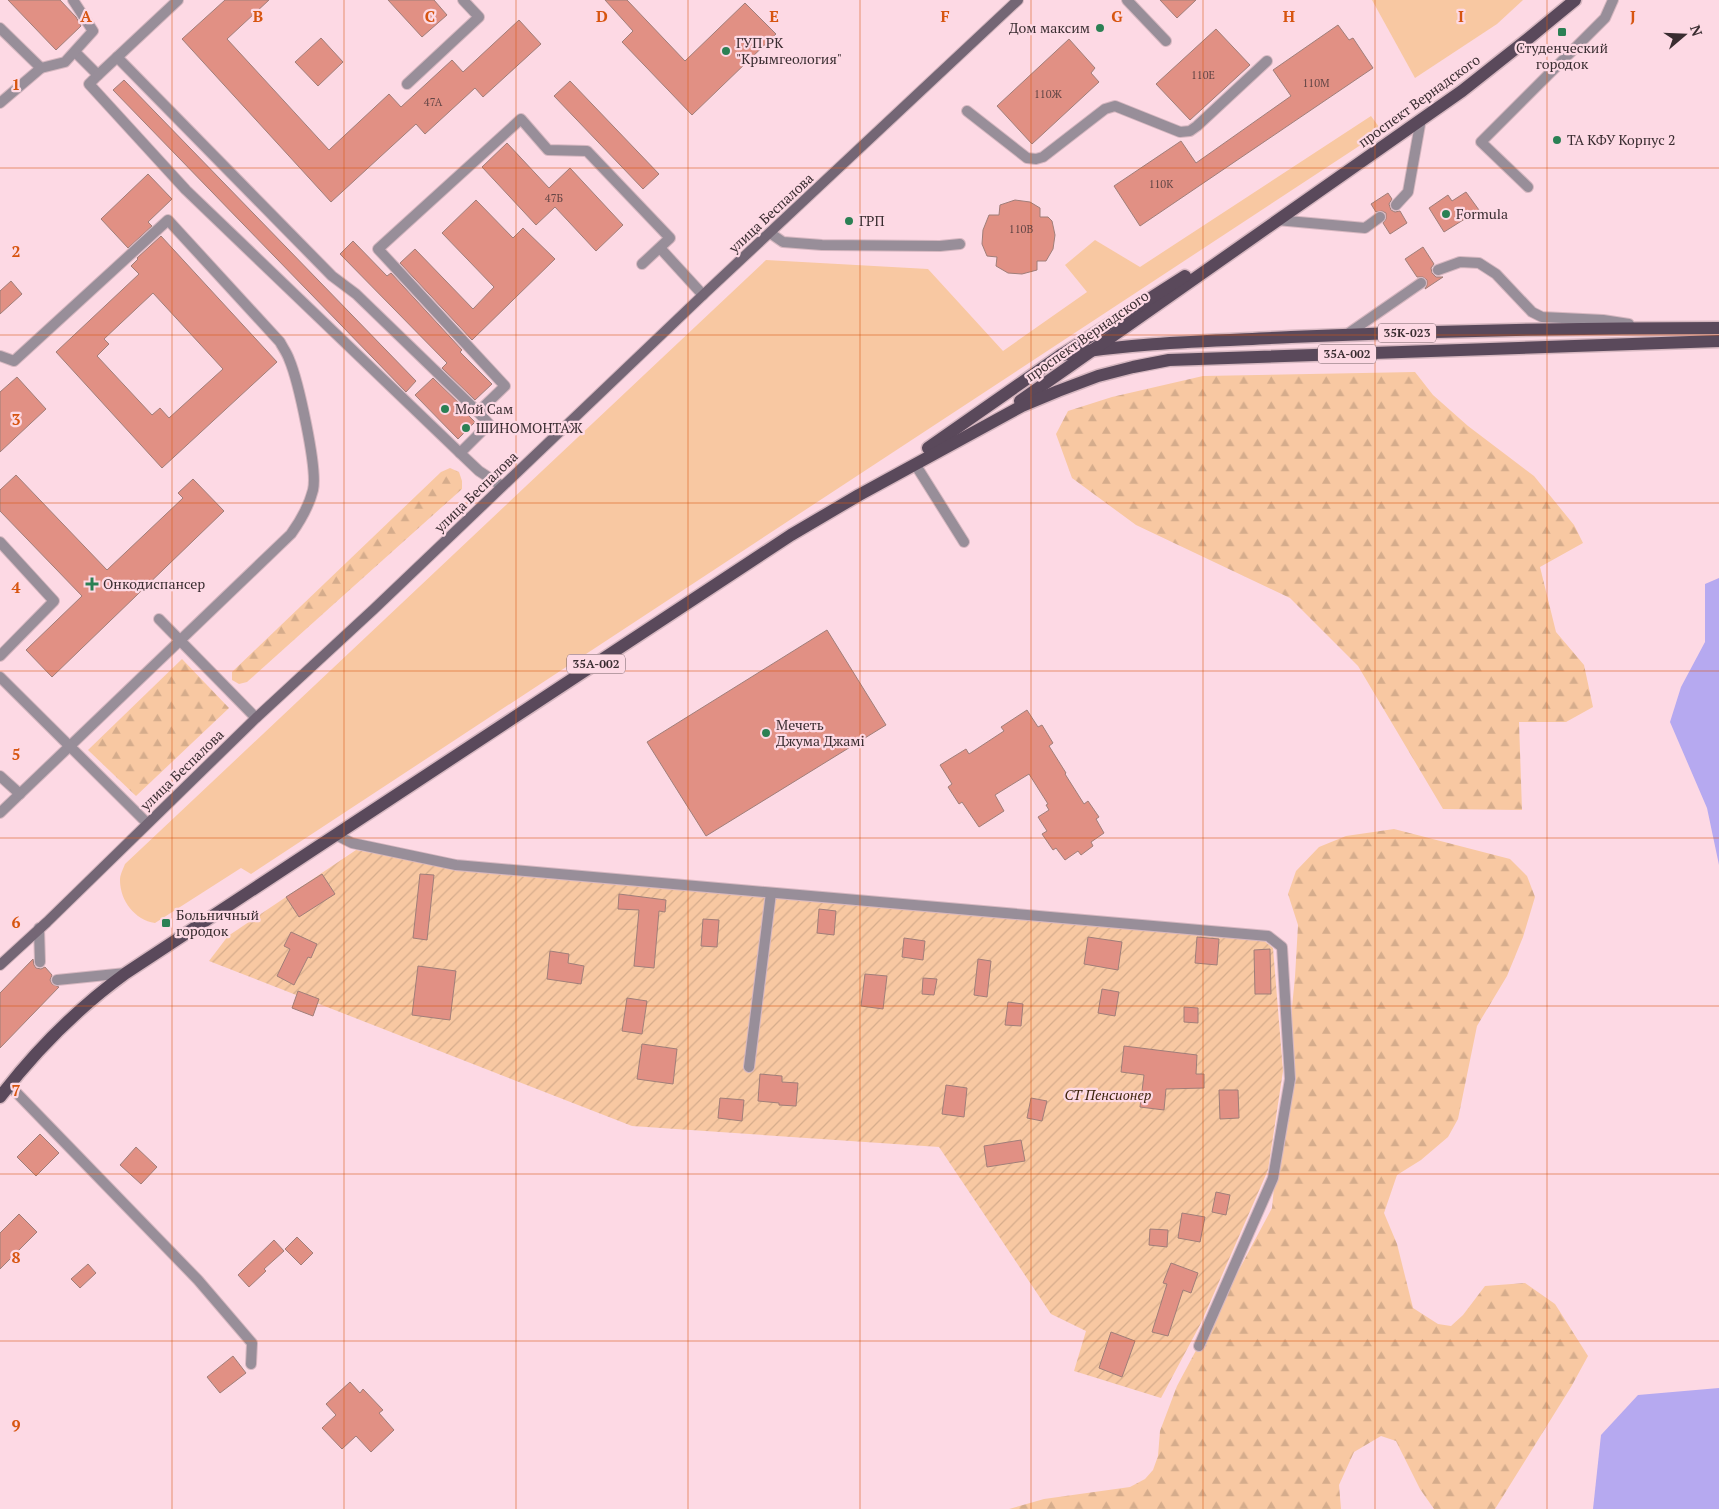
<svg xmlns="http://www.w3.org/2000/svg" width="1719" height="1509" font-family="'PT Serif',serif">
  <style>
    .forest { fill: url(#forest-firs) }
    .park { fill: #f8c8a2 }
    .garden { fill: url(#garden-furrows) }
    .water { fill: #b6a9f0 }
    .building { fill: #e19084; stroke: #a07e79; fill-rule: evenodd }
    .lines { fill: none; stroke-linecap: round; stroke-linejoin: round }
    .lane-casing { stroke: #d6b7c0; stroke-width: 12 }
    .secondary-casing { stroke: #d6b7c0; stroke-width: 12 }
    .primary-casing { stroke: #d6b7c0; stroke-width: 15 }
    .lane { stroke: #988e99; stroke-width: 10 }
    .secondary { stroke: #746675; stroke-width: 10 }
    .primary { stroke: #5a495b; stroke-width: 12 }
    .grid { fill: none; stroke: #d75510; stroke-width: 1; stroke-opacity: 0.55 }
    .poi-dot { fill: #2b8054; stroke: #fdd9e4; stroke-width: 2 }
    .labels { text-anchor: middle; stroke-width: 4.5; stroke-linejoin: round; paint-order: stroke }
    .number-label { font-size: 11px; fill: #644646 }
    .shield { fill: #fdd9e4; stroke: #746167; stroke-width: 1 }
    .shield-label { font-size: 12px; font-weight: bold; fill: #3a2d31 }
    .poi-label { font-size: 14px; fill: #3a2d31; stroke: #fdd9e4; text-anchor: start }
    .street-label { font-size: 14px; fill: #3a2d31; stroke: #fdd9e4 }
    .park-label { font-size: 14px; font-style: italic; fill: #3d230c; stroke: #fdd9e4 }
    .grid-label { font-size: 16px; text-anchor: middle; font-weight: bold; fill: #d75510; stroke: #fdd9e4; stroke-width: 4.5; stroke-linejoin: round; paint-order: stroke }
  </style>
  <defs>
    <pattern id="forest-firs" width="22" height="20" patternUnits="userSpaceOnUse" patternTransform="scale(1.25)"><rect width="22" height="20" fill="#f8c8a2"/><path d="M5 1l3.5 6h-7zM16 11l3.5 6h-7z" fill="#d5ac8c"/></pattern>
    <pattern id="garden-furrows" width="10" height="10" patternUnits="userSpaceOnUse" patternTransform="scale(1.25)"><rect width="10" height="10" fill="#f8c8a2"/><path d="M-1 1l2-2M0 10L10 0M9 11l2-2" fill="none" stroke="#d5ac8c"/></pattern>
  </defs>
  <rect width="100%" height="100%" fill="#fdd9e4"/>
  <!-- forest -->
  <g class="forest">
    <path d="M1415,372L1433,395L1468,426L1534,476L1574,525L1583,543L1540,567L1556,632L1584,665L1593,707L1566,722H1519L1522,810L1443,809L1358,666L1290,598L1136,525L1072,478L1056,434L1068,411L1112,397L1203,376Z"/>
    <path d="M450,468L459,472L462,481V489L247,682L239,684L232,680V672L441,472Z"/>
    <path d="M182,659L229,708L136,796L88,750Z"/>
    <path d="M1394,829L1510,859L1527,876L1535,897L1523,937L1507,976L1477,1026L1458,1119L1448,1137L1421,1160L1397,1175L1384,1213L1397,1244L1413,1308L1438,1324L1451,1326L1463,1315L1485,1286L1525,1283L1555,1304L1588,1356L1571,1387L1495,1509H1434L1420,1489L1396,1441L1381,1436L1354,1452L1339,1485L1341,1509H1009L1044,1499L1130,1487L1145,1479L1153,1470L1158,1456L1160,1431L1177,1386L1272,1208L1295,977L1298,925L1288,894L1296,871L1319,847L1346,836Z"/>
  </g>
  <!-- park -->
  <g class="park">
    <path d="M1372,0H1523L1497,24L1415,78Z"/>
    <path d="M1371,116L1382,131L251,874L241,868L155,923C135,920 120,901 120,880C120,875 123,869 125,864L766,260L928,269L1003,351L1087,292L1065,265L1095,240L1140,267Z"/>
  </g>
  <!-- garden -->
  <path class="garden" d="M356,850L454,867L1262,939L1273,948L1283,1071L1268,1170L1201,1323L1161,1398L1074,1371L1086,1331L1051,1314L939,1147L632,1126L209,961L228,936Z"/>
  <!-- water -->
  <g class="water">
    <path d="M1719,578V865L1707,808L1670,722L1681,687L1705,642V584Z"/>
    <path d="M1719,1388V1509H1593L1601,1435L1638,1395Z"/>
  </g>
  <!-- building -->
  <g class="building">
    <path d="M8,0H60L76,17L81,26L56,50Z"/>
    <path d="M225,0H269L227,39L329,150L389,94L401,107L452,60L463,72L519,20L541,44L483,97L475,88L425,134L416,124L331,202L182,39Z"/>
    <path d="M388,0H434L447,15L422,37Z"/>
    <path d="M605,0H627L685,61L745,3L776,34L692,115L622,42L633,31Z"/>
    <path d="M1160,0H1196L1177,18Z"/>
    <path d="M1338,25L1349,40L1353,38L1373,68L1140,226L1114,186L1181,141L1196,163L1291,96L1273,70Z"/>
    <path d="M1216,29L1250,65L1190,120L1156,84Z"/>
    <path d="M321,38L343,62L318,86L295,62Z"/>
    <path d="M1069,39L1095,68L1091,73L1099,82L1032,144L997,106Z"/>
    <path d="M124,80L416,381L406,392L113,90Z"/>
    <path d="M570,81L659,174L643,189L554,96Z"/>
    <path d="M507,143L549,188L570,168L623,225L596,251L555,207L536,225L482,167Z"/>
    <path d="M148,174L172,199L148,222L152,226L128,248L101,219Z"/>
    <path d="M1466,192L1479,210L1444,232L1429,208L1448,195L1452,201Z"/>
    <path d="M1388,193L1392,199L1389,204L1391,210L1395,212L1400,211L1407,223L1390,234L1383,223L1386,219V213L1382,211L1376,212L1371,204Z"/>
    <path d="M476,200L513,238L523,228L555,259L472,340L400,263L415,249L473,309L494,287L442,233Z"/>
    <path d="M1015,200L1030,202L1040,208V217H1048L1052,221L1055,235L1053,249L1046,261H1037V270L1022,274L1008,273L996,266L997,257L987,256L982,244L983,230L989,215H999L1000,205Z"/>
    <path d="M161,236L277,362L162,468L56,352L139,274L131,266L138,259L137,258ZM153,293L223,369L169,418L160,408L152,415L97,356L109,344L104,339Z"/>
    <path d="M353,241L387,276L391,273L462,350L460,352L492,384L475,400L442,368L447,363L340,254Z"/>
    <path d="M1423,247L1434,264L1431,268L1432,273L1436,277H1443L1425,289L1427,285V280L1423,277H1417L1405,259Z"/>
    <path d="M11,281L22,294L0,314V291Z"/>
    <path d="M17,377L46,409L0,452V392Z"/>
    <path d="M433,378L466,410L464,411L475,422L458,439L415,395Z"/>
    <path d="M16,475L107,570L183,498L178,493L193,479L224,511L52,677L26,650L82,596L0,511V490Z"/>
    <path d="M827,630L886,725L706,836L647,742Z"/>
    <path d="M1027,710L1038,727L1042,725L1053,743L1049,746L1066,773L1065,774L1084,804L1088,801L1099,817L1096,819L1104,833L1091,842L1093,846L1081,855L1078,851L1065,860L1056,848L1053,850L1042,834L1047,831L1038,817L1049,810L1046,805L1048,804L1029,774L995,795L1004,811L979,827L962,802L959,804L948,787L952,784L940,765L966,749L969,754L1004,731L1001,727Z"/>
    <path d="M322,874L335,894L299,917L286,897Z"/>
    <path d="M420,874L434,875L427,940L413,938Z"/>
    <path d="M619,894L666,900L665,912L659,911L654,968L634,966L639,910L618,909Z"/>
    <path d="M819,909L836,911L834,935L817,933Z"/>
    <path d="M703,919L719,920L717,947L701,946Z"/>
    <path d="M291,932L317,944L311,958L308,957L294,985L277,976L290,949L284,946Z"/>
    <path d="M1088,937L1122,942L1118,970L1084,964Z"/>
    <path d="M1197,937L1219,939L1217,965L1195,963Z"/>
    <path d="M904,938L925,941L923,960L902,957Z"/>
    <path d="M1270,949L1271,994H1255L1254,950Z"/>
    <path d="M550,951L569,954L568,963L584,966L581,984L547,979Z"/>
    <path d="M33,959L34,965L36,968L41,969L45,967L52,975L50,980L52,984L59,987L0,1048V993Z"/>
    <path d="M978,959L991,961L987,997L974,995Z"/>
    <path d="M418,966L456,971L450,1020L412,1015Z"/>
    <path d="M865,974L887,976L883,1009L861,1006Z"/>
    <path d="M923,978L937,979L934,995L922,994Z"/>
    <path d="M1102,989L1119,992L1115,1016L1098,1013Z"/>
    <path d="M298,991L319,999L313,1016L292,1008Z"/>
    <path d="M627,998L647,1001L642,1034L622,1031Z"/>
    <path d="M1008,1002L1023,1004L1021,1026L1005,1025Z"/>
    <path d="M1184,1007L1198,1008V1023L1184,1022Z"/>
    <path d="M642,1044L677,1049L673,1084L637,1079Z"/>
    <path d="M1124,1046L1197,1055L1196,1074H1204V1088L1166,1089L1164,1110L1140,1107L1144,1075L1121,1072Z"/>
    <path d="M760,1074L782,1076V1082L798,1083L796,1106L779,1105V1103L758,1101Z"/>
    <path d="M946,1085L967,1088L964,1117L942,1114Z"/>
    <path d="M1219,1090H1238L1239,1118L1220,1119Z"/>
    <path d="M720,1098L744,1100L742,1121L718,1118Z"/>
    <path d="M1031,1098L1047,1101L1042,1121L1027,1118Z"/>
    <path d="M40,1134L59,1153L36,1176L17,1157Z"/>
    <path d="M1021,1140L1025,1161L987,1167L984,1146Z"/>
    <path d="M136,1147L157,1167L141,1184L120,1165Z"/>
    <path d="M1216,1192L1230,1195L1226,1215L1212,1212Z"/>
    <path d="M1182,1213L1205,1217L1200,1242L1178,1238Z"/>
    <path d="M19,1214L37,1232L0,1269V1233Z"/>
    <path d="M1150,1229L1168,1230L1167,1247L1149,1245Z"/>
    <path d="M297,1237L313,1253L301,1265L285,1249Z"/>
    <path d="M274,1240L284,1251L264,1269L266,1271L249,1287L238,1275Z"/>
    <path d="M1171,1263L1198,1273L1191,1293L1183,1290L1168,1336L1152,1332L1167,1284L1163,1283Z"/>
    <path d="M88,1264L96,1273L80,1288L71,1279Z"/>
    <path d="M1111,1332L1135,1341L1122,1377L1099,1368Z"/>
    <path d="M233,1356L246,1373L220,1393L207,1377Z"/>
    <path d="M350,1382L360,1393L363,1389L383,1410L379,1413L394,1430L371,1452L356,1436L342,1449L322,1428L336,1415L326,1404Z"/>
  </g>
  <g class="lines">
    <defs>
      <g id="lane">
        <path d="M1127,0L1166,41"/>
        <path d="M0,28L41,68"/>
        <path d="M75,52L98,75L89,84L186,190L460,453L479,471L502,486"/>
        <path d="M117,57L332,276L356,294L478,412"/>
        <path d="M98,75L178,0"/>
        <path d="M407,84L479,17L463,0"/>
        <path d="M0,103L41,68L65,62L93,31L73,0"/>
        <path d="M967,111L1027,158L1036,159L1043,157L1105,109L1115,106L1180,132L1190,131L1197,126L1267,61"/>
        <path d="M1528,187L1481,142L1605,18L1613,0"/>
        <path d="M1396,205L1408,192L1421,119"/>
        <path d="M1277,220L1365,228L1380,217"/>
        <path d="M770,233L783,242L822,245L940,246L960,244"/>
        <path d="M660,248L703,295"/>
        <path d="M1438,270L1460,262L1479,263L1496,274L1532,312L1542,317L1603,320L1629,324"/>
        <path d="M1346,335L1421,283"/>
        <path d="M0,356L14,361L168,220L280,342C283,348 287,353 289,359C298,380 318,469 313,490C309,506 301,520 291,534L0,813"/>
        <path d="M460,453L489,424L478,412L505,386L378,249L521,119L548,150L587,151L670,238L642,264"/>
        <path d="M915,464L964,542"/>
        <path d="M0,542L54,601L0,656"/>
        <path d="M159,619L256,718"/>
        <path d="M0,677L147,823"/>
        <path d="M0,776L20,794"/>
        <path d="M336,835L352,843L456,865L1268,936L1282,947L1290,1079L1273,1178L1199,1346"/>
        <path d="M39,928L40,962"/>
        <path d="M57,980L126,973"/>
        <path d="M749,1067L771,893"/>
        <path d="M9,1085L198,1280L252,1343L251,1364"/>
      </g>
      <path id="secondary" d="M0,965L47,922L256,718L374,609L703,295L1018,0"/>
      <g id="primary">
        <path d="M1061,355C1137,342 1214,341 1291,337C1434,331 1577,328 1719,328"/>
        <path d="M1020,401L1462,91L1529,38L1575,0"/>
        <path d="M928,448L1061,355L1185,276"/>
        <path d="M0,1097C36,1050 78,1008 126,973L791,535L859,495L1022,406L1058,391L1098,376L1133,367L1169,360L1719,341"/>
      </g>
    </defs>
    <!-- lane casing -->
    <use href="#lane" class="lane-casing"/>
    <!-- secondary casing -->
    <use href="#secondary" class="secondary-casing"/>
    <!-- primary casing -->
    <use href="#primary" class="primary-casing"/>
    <!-- lane -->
    <use href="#lane" class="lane"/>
    <!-- secondary -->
    <use href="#secondary" class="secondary"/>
    <!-- primary -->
    <use href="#primary" class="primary"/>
  </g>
  <!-- grid -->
  <path class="grid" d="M172,0V1509M344,0V1509M516,0V1509M688,0V1509M860,0V1509M1031,0V1509M1203,0V1509M1375,0V1509M1547,0V1509M0,168H1719M0,335H1719M0,503H1719M0,671H1719M0,838H1719M0,1006H1719M0,1174H1719M0,1341H1719"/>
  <!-- markers -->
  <g class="poi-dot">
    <circle cx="1100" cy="28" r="5"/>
    <rect x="1557" y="27" width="10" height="10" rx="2.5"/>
    <circle cx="726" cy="51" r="5"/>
    <circle cx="1557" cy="140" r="5"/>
    <circle cx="1446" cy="214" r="5"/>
    <circle cx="849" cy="221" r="5"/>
    <circle cx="445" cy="409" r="5"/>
    <circle cx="466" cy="428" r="5"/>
    <path d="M89.5 576.5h5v5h5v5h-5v5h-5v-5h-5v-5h5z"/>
    <circle cx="766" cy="733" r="5"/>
    <rect x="161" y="918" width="10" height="10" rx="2.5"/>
  </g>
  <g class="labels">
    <!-- number labels -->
    <g class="number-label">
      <text x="1203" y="79">110Е</text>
      <text x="1316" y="87">110М</text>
      <text x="1048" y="98">110Ж</text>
      <text x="433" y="106">47А</text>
      <text x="1161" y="188">110К</text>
      <text x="554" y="202">47Б</text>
      <text x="1021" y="233">110В</text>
    </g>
    <!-- shield labels -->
    <g class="shield">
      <rect x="1378" y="323.5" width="58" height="19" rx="4"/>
      <rect x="1318" y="344.5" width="58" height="19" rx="4"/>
      <rect x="567" y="654.5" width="58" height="19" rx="4"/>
    </g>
    <g class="shield-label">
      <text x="1407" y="337">35К-023</text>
      <text x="1347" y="358">35А-002</text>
      <text x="596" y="668">35А-002</text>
    </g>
    <!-- poi labels -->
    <g class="poi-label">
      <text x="1090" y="33" text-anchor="end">Дом максим</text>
      <text x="736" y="48">ГУП РК<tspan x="736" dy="16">"Крымгеология"</tspan></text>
      <text x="1562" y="53" text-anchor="middle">Студенческий<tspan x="1562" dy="16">городок</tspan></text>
      <text x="1567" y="145">ТА КФУ Корпус 2</text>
      <text x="1456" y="219">Formula</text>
      <text x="859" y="226">ГРП</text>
      <text x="455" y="414">Мой Сам</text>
      <text x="476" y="433">ШИНОМОНТАЖ</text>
      <text x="103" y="589">Онкодиспансер</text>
      <text x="776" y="730">Мечеть<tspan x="776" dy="16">Джума Джамі</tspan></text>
      <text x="176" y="920">Больничный<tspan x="176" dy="16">городок</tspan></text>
    </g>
    <!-- street labels -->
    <g class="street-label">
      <text transform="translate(1419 101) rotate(-36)" y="5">проспект Вернадского</text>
      <text transform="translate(771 213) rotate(-43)" y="5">улица Беспалова</text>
      <text transform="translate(1087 336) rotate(-35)" y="5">проспект Вернадского</text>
      <text transform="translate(476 492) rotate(-44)" y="5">улица Беспалова</text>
      <text transform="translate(182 770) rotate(-44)" y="5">улица Беспалова</text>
    </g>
    <!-- park labels -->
    <g class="park-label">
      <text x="1108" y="1100">СТ Пенсионер</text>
    </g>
  </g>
  <g class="grid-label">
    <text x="86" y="22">A</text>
    <text x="258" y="22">B</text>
    <text x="430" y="22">C</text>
    <text x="602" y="22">D</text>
    <text x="774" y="22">E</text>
    <text x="945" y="22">F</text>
    <text x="1117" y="22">G</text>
    <text x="1289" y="22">H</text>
    <text x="1461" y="22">I</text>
    <text x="1633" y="22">J</text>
    <text x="16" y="90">1</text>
    <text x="16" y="257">2</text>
    <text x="16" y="425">3</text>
    <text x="16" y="593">4</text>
    <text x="16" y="760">5</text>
    <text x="16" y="928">6</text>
    <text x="16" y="1096">7</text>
    <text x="16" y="1263">8</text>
    <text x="16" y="1431">9</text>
  </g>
  <!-- north arrow -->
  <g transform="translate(1684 35) rotate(71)" stroke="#fdd9e4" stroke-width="4" paint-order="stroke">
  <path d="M0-4L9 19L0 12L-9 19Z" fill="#3a2d31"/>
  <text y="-8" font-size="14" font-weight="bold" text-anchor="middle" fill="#3a2d31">N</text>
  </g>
</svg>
